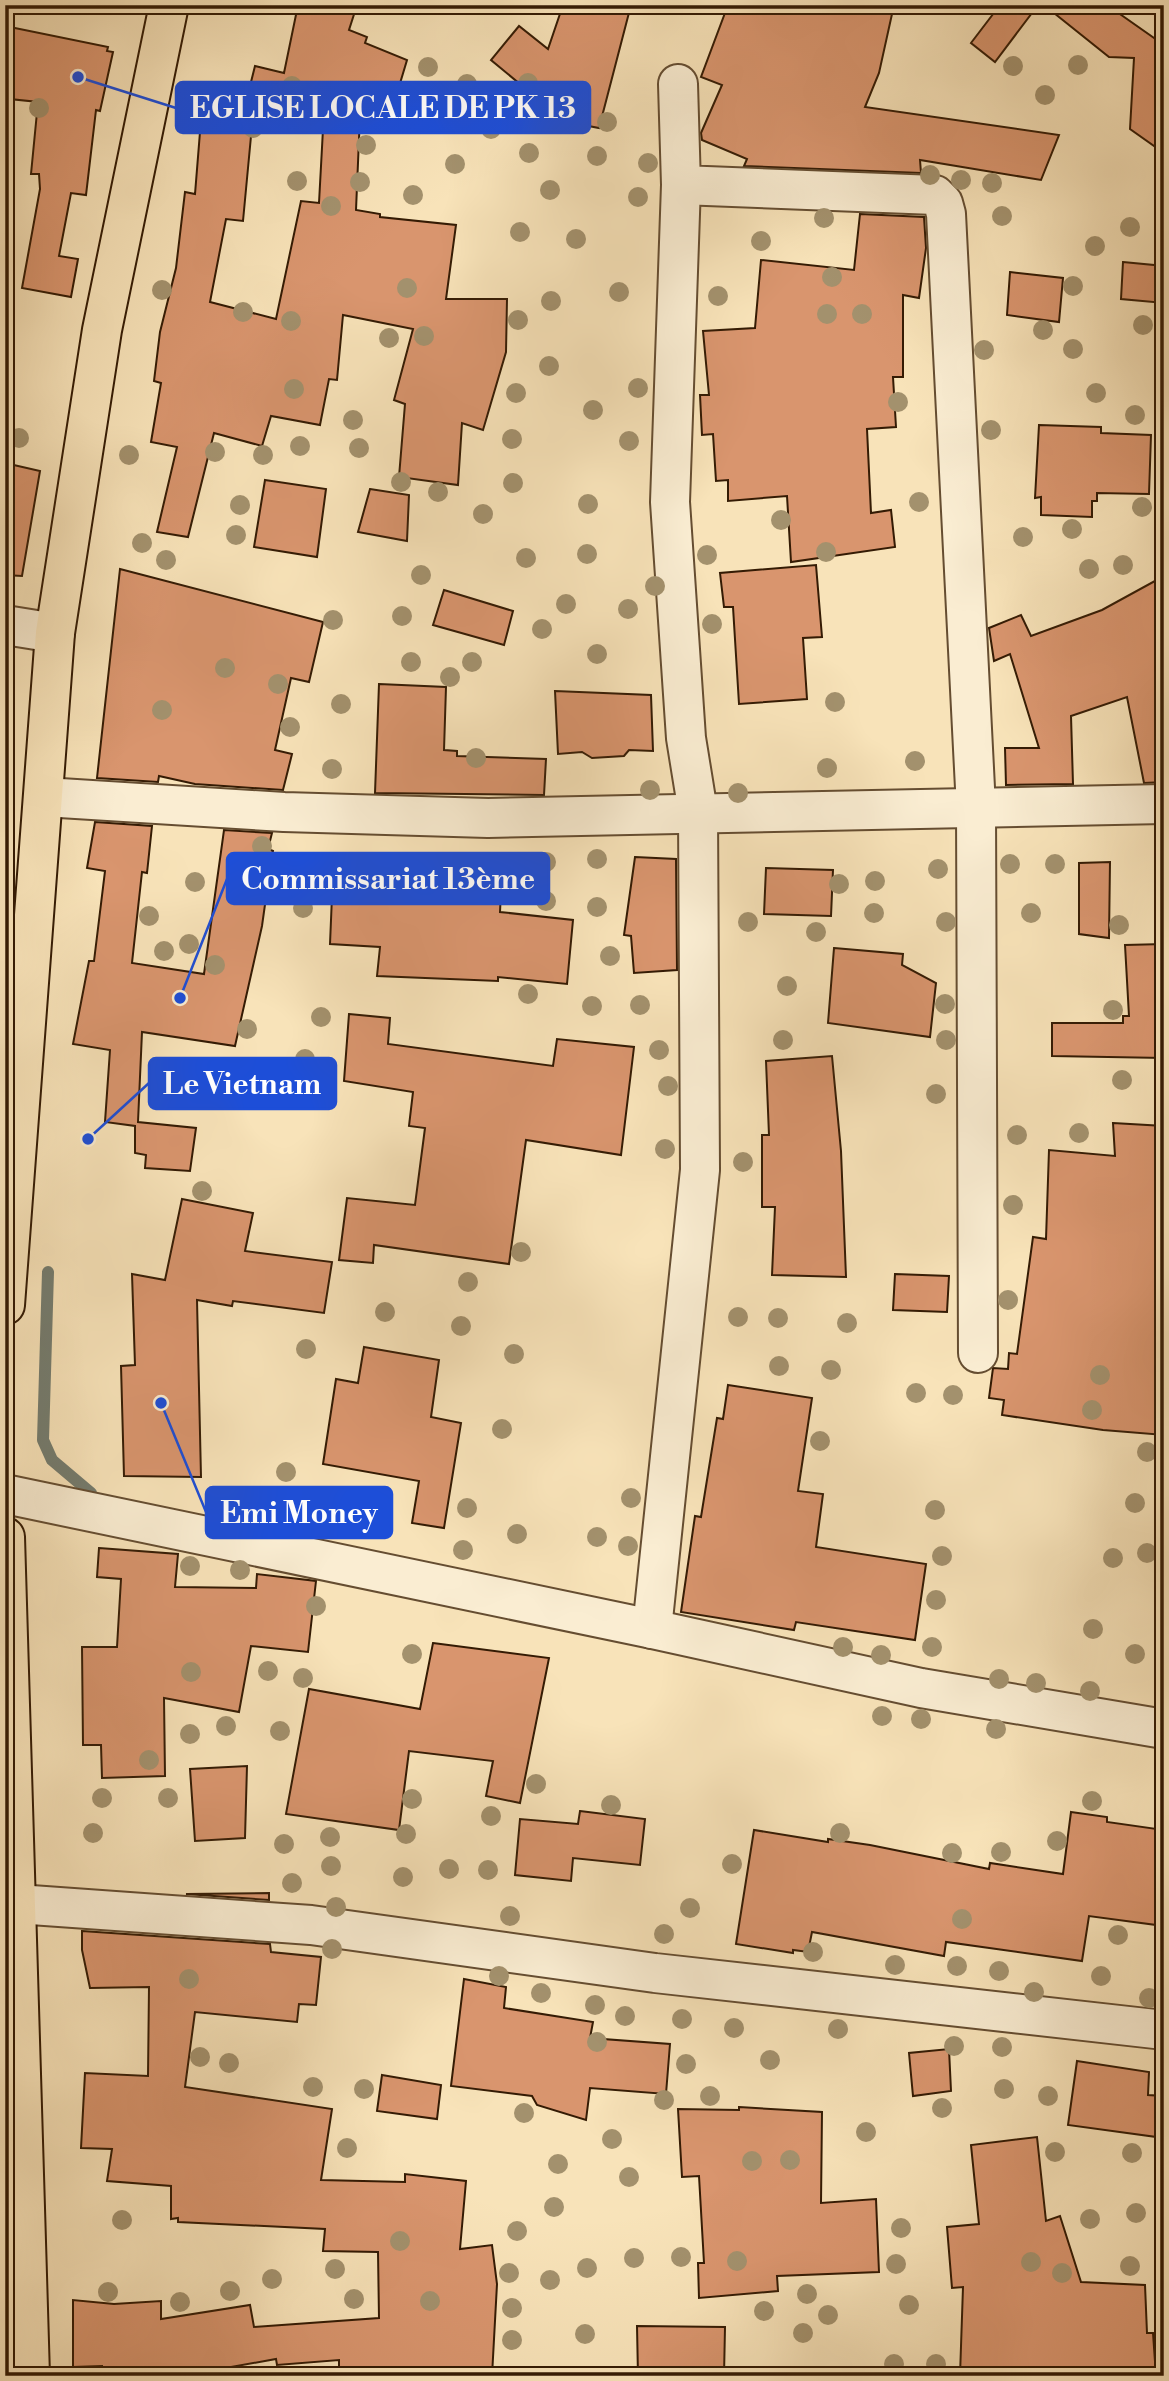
<svg xmlns="http://www.w3.org/2000/svg" width="1169" height="2381" font-family="'Libre Bodoni',serif">
  <style>
    .lines { fill: none; stroke-linecap: round; stroke-linejoin: round }
    .stream { stroke: #747c6f; stroke-width: 12 }
    .building { fill: #d9956e; stroke: #341b04; stroke-width: 2 }
    .minor-casing { stroke: #654d31; stroke-width: 42 }
    .primary-casing { stroke: #341b04; stroke-width: 42 }
    .minor { stroke: #faedd2; stroke-width: 38 }
    .primary { stroke: #f8e3b9; stroke-width: 38 }
    .tree { fill: #a3916d }
    .leader { fill: none; stroke: #1d4ed8; stroke-width: 2.5 }
    .callout-dot { fill: #1d4ed8; stroke: #faedd2; stroke-width: 2.5 }
    .callout { fill: #1d4ed8; stroke: #1d4ed8; stroke-width: 2.5 }
    .callout-label { font-size: 30px; text-anchor: middle; font-weight: bold; fill: #fff }
  </style>
  <rect width="100%" height="100%" fill="#f8e3b9"/>
  <filter id="stains"><feTurbulence type="fractalNoise" baseFrequency=".00286" numOctaves="4"/><feColorMatrix values="0 0 0 0 .2 0 0 0 0 .09 0 0 0 0 .02 0 0 0 .5 -.17"/></filter>
  <radialGradient id="worn" r=".72"><stop offset=".6" stop-color="#630" stop-opacity="0"/><stop offset="1" stop-color="#630" stop-opacity=".3"/></radialGradient>
  <g class="lines">
    <!-- stream -->
    <path class="stream" d="M48,1272L43,1440L52,1460L91,1493"/>
  </g>
  <!-- building -->
  <g class="building">
    <path d="M298,5H357L349,30L367,37L365,43L407,60L395,100L361,92L356,210L380,214V217L456,225L446,299H507L506,352L483,430L462,423L458,485L399,477L405,404L394,400L413,329L343,315L337,380L329,379L320,425L271,416L262,446L214,433L188,537L157,532L177,447L151,442L161,383L154,381L160,332L176,268L185,192L195,194L200,132L217,133V112L253,115L243,221L226,219L210,302L276,319L301,201L319,203L323,129L245,106L255,66L284,73Z"/>
    <path d="M563,5H631L599,128L542,117L544,104L491,60L519,26L548,49Z"/>
    <path d="M728,5H894L879,73L865,107L1059,135L1041,180L920,160L921,173L744,166L747,159L702,140L701,133L722,85L701,77Z"/>
    <path d="M1000,5H1038L995,62L971,43Z"/>
    <path d="M1044,5H1107L1164,45V153L1130,129L1134,58L1109,57Z"/>
    <path d="M5,26L108,47L107,51L113,52L100,111L96,110L86,195L71,193L59,256L78,259L71,297L22,288L40,189L39,174H31L38,102L10,99L12,90L5,89Z"/>
    <path d="M860,214L924,217L926,248L919,298L903,295V377H893L896,427L867,429L871,513L891,510L895,547L791,562L787,496L728,501V480L716,481L713,434L702,435L700,395H709L703,331L755,328L761,260L854,270Z"/>
    <path d="M1123,262L1164,266V303L1121,299Z"/>
    <path d="M1010,272L1063,278L1059,322L1007,315Z"/>
    <path d="M1039,425L1101,427V433L1151,435L1149,494L1097,493V501H1092V517L1041,515V497L1035,498Z"/>
    <path d="M5,463L40,471L22,576L5,575Z"/>
    <path d="M265,480L326,489L317,557L254,547Z"/>
    <path d="M370,489L409,495L407,541L358,532Z"/>
    <path d="M816,565L822,637L803,638L807,699L739,704L733,607H724L720,573Z"/>
    <path d="M120,569L323,622L309,682L291,678L275,750L292,754L283,790L195,784L159,776L158,782L97,778Z"/>
    <path d="M1164,576V782L1144,783L1127,697L1071,716L1073,784L1006,785L1005,748H1039L1010,654L994,661L989,628L1021,615L1031,636L1102,610Z"/>
    <path d="M444,590L513,611L504,645L433,625Z"/>
    <path d="M379,684L446,687L444,750L457,751V756L546,759L544,795L375,793Z"/>
    <path d="M555,691L651,695L653,751L629,750L624,756L592,758L582,752L558,754Z"/>
    <path d="M95,822L152,826L147,873L142,872L132,963L204,974L224,830L272,833L268,849L273,851L271,863L394,870L393,885L501,891L500,912L573,920L567,984L498,977V981L377,976L380,947L330,944L332,896L269,876L262,926L235,1046L142,1032L138,1122L196,1128L190,1171L145,1168L146,1155L135,1153V1126L105,1122L110,1050L73,1044L89,961H94L105,871L87,868Z"/>
    <path d="M635,857L676,859L677,970L634,973L631,936L624,935Z"/>
    <path d="M1110,862L1109,938L1079,934V863Z"/>
    <path d="M766,868L833,870L831,916L764,914Z"/>
    <path d="M1164,944V1058L1052,1056V1023H1123V1016H1129L1125,945Z"/>
    <path d="M834,948L903,954L902,965L936,983L930,1037L828,1023Z"/>
    <path d="M349,1014L390,1018L388,1044L553,1066L557,1039L634,1047L621,1155L526,1140L509,1264L374,1245L373,1263L339,1260L347,1198L415,1205L425,1128L409,1126L413,1092L344,1081Z"/>
    <path d="M832,1056L841,1151L846,1277L772,1275L775,1207H762V1135H769L766,1061Z"/>
    <path d="M1113,1123L1164,1126V1435L1103,1430L1002,1415L1004,1400L989,1398L993,1368L1008,1369L1009,1353L1017,1354L1033,1237L1046,1239L1049,1150L1115,1156Z"/>
    <path d="M182,1199L253,1213L245,1251L332,1262L324,1313L233,1301L232,1306L197,1300L201,1477L124,1476L121,1366L135,1365L132,1274L165,1280Z"/>
    <path d="M895,1274L949,1276L947,1312L893,1310Z"/>
    <path d="M364,1347L439,1360L431,1417L461,1423L444,1528L412,1523L419,1481L323,1464L336,1379L358,1383Z"/>
    <path d="M728,1385L812,1398L798,1491L823,1494L816,1547L926,1564L915,1640L796,1622L794,1630L681,1612L695,1516L701,1517L717,1418L723,1419Z"/>
    <path d="M99,1548L178,1554L175,1587L256,1588L257,1574L316,1581L308,1652L251,1646L239,1712L164,1698L165,1776L102,1778L101,1745H83L82,1647H117L121,1579L97,1577Z"/>
    <path d="M433,1643L549,1658L520,1803L486,1796L493,1761L409,1751L399,1830L286,1814L309,1689L420,1709Z"/>
    <path d="M247,1766L245,1838L195,1841L190,1769Z"/>
    <path d="M580,1811L645,1819L640,1865L573,1858L571,1881L515,1875L520,1819L578,1824Z"/>
    <path d="M1071,1812L1107,1817V1822L1164,1830V1926L1089,1916L1082,1961L946,1942L944,1956L812,1932L808,1952L793,1950V1953L736,1944L754,1830L828,1842V1839L870,1845L989,1869L990,1863L1063,1874Z"/>
    <path d="M269,1893V1900L186,1894Z"/>
    <path d="M82,1931L270,1944L271,1952L321,1957L316,2005L299,2004L297,2022L195,2012L185,2087L332,2109L321,2180L405,2182V2174L466,2181L460,2249L492,2245L497,2284L492,2376H339V2360L277,2365L276,2359L181,2376H102V2366L73,2367V2300L114,2304L161,2301V2319L250,2305L254,2327L379,2318L378,2252L323,2251L325,2229L178,2222V2218L171,2219V2186L107,2181L112,2149L81,2148L85,2073L148,2076L149,1987L90,1988L82,1950Z"/>
    <path d="M464,1979L506,1987L504,2008L593,2022L590,2038L670,2044L666,2094L590,2088L586,2120L537,2105L532,2096L451,2086Z"/>
    <path d="M949,2049L951,2091L913,2096L909,2053Z"/>
    <path d="M1077,2061L1149,2072L1148,2095L1164,2096V2138L1068,2125Z"/>
    <path d="M382,2075L441,2085L437,2119L377,2111Z"/>
    <path d="M739,2107L822,2112L821,2203L876,2199L879,2272L777,2276L778,2291L699,2298L698,2263H704L699,2176L682,2177L678,2109L739,2110Z"/>
    <path d="M1037,2137L1046,2221L1060,2216L1081,2282L1145,2285L1147,2333H1153L1156,2376H960L963,2287L952,2288L947,2227L979,2224L971,2145Z"/>
    <path d="M637,2326L725,2327L724,2376H638Z"/>
  </g>
  <g class="lines">
    <defs>
      <g id="minor">
        <path d="M678,84L681,185L935,195L943,203L946,214L976,808L978,1353"/>
        <path d="M5,625L55,633"/>
        <path d="M44,797L284,812L488,818L1164,804"/>
        <path d="M5,1494L652,1629L921,1688L1164,1729"/>
        <path d="M652,1629L700,1170L698,812L686,738L670,502L681,185"/>
        <path d="M17,1904L311,1925L655,1973L1164,2030"/>
      </g>
      <g id="primary">
        <path d="M5,1305L55,633L102,330L169,5"/>
        <path d="M5,1537L30,2376"/>
      </g>
    </defs>
    <!-- minor casing -->
    <use href="#minor" class="minor-casing"/>
    <!-- primary casing -->
    <use href="#primary" class="primary-casing"/>
    <!-- minor -->
    <use href="#minor" class="minor"/>
    <!-- primary -->
    <use href="#primary" class="primary"/>
  </g>
  <!-- trees -->
  <g class="tree">
    <circle cx="1078" cy="65" r="10"/>
    <circle cx="1013" cy="66" r="10"/>
    <circle cx="428" cy="67" r="10"/>
    <circle cx="528" cy="83" r="10"/>
    <circle cx="467" cy="84" r="10"/>
    <circle cx="292" cy="86" r="10"/>
    <circle cx="1045" cy="95" r="10"/>
    <circle cx="39" cy="108" r="10"/>
    <circle cx="607" cy="122" r="10"/>
    <circle cx="253" cy="128" r="10"/>
    <circle cx="491" cy="129" r="10"/>
    <circle cx="366" cy="145" r="10"/>
    <circle cx="529" cy="153" r="10"/>
    <circle cx="597" cy="156" r="10"/>
    <circle cx="648" cy="163" r="10"/>
    <circle cx="455" cy="164" r="10"/>
    <circle cx="930" cy="175" r="10"/>
    <circle cx="961" cy="180" r="10"/>
    <circle cx="297" cy="181" r="10"/>
    <circle cx="360" cy="182" r="10"/>
    <circle cx="992" cy="183" r="10"/>
    <circle cx="550" cy="190" r="10"/>
    <circle cx="413" cy="195" r="10"/>
    <circle cx="638" cy="197" r="10"/>
    <circle cx="331" cy="206" r="10"/>
    <circle cx="1002" cy="216" r="10"/>
    <circle cx="824" cy="218" r="10"/>
    <circle cx="1130" cy="227" r="10"/>
    <circle cx="520" cy="232" r="10"/>
    <circle cx="576" cy="239" r="10"/>
    <circle cx="761" cy="241" r="10"/>
    <circle cx="1095" cy="246" r="10"/>
    <circle cx="832" cy="277" r="10"/>
    <circle cx="1073" cy="286" r="10"/>
    <circle cx="407" cy="288" r="10"/>
    <circle cx="162" cy="290" r="10"/>
    <circle cx="619" cy="292" r="10"/>
    <circle cx="718" cy="296" r="10"/>
    <circle cx="551" cy="301" r="10"/>
    <circle cx="243" cy="312" r="10"/>
    <circle cx="827" cy="314" r="10"/>
    <circle cx="862" cy="314" r="10"/>
    <circle cx="518" cy="320" r="10"/>
    <circle cx="291" cy="321" r="10"/>
    <circle cx="1143" cy="325" r="10"/>
    <circle cx="1043" cy="330" r="10"/>
    <circle cx="424" cy="336" r="10"/>
    <circle cx="389" cy="338" r="10"/>
    <circle cx="1073" cy="349" r="10"/>
    <circle cx="984" cy="350" r="10"/>
    <circle cx="549" cy="366" r="10"/>
    <circle cx="638" cy="388" r="10"/>
    <circle cx="294" cy="389" r="10"/>
    <circle cx="516" cy="393" r="10"/>
    <circle cx="1096" cy="393" r="10"/>
    <circle cx="898" cy="402" r="10"/>
    <circle cx="593" cy="410" r="10"/>
    <circle cx="1135" cy="415" r="10"/>
    <circle cx="353" cy="420" r="10"/>
    <circle cx="991" cy="430" r="10"/>
    <circle cx="19" cy="438" r="10"/>
    <circle cx="512" cy="439" r="10"/>
    <circle cx="629" cy="441" r="10"/>
    <circle cx="300" cy="446" r="10"/>
    <circle cx="359" cy="448" r="10"/>
    <circle cx="215" cy="452" r="10"/>
    <circle cx="129" cy="455" r="10"/>
    <circle cx="263" cy="455" r="10"/>
    <circle cx="401" cy="482" r="10"/>
    <circle cx="513" cy="483" r="10"/>
    <circle cx="438" cy="492" r="10"/>
    <circle cx="919" cy="502" r="10"/>
    <circle cx="588" cy="504" r="10"/>
    <circle cx="240" cy="505" r="10"/>
    <circle cx="1142" cy="507" r="10"/>
    <circle cx="483" cy="514" r="10"/>
    <circle cx="781" cy="520" r="10"/>
    <circle cx="1072" cy="529" r="10"/>
    <circle cx="236" cy="535" r="10"/>
    <circle cx="1023" cy="537" r="10"/>
    <circle cx="142" cy="543" r="10"/>
    <circle cx="826" cy="552" r="10"/>
    <circle cx="587" cy="554" r="10"/>
    <circle cx="707" cy="555" r="10"/>
    <circle cx="526" cy="558" r="10"/>
    <circle cx="166" cy="560" r="10"/>
    <circle cx="1123" cy="565" r="10"/>
    <circle cx="1089" cy="569" r="10"/>
    <circle cx="421" cy="575" r="10"/>
    <circle cx="655" cy="586" r="10"/>
    <circle cx="566" cy="604" r="10"/>
    <circle cx="628" cy="609" r="10"/>
    <circle cx="402" cy="616" r="10"/>
    <circle cx="333" cy="620" r="10"/>
    <circle cx="712" cy="624" r="10"/>
    <circle cx="542" cy="629" r="10"/>
    <circle cx="597" cy="654" r="10"/>
    <circle cx="411" cy="662" r="10"/>
    <circle cx="472" cy="662" r="10"/>
    <circle cx="225" cy="668" r="10"/>
    <circle cx="450" cy="677" r="10"/>
    <circle cx="278" cy="684" r="10"/>
    <circle cx="835" cy="702" r="10"/>
    <circle cx="341" cy="704" r="10"/>
    <circle cx="162" cy="710" r="10"/>
    <circle cx="290" cy="727" r="10"/>
    <circle cx="476" cy="758" r="10"/>
    <circle cx="915" cy="761" r="10"/>
    <circle cx="827" cy="768" r="10"/>
    <circle cx="332" cy="769" r="10"/>
    <circle cx="650" cy="790" r="10"/>
    <circle cx="738" cy="793" r="10"/>
    <circle cx="262" cy="846" r="10"/>
    <circle cx="597" cy="859" r="10"/>
    <circle cx="394" cy="862" r="10"/>
    <circle cx="546" cy="862" r="10"/>
    <circle cx="1010" cy="864" r="10"/>
    <circle cx="1055" cy="864" r="10"/>
    <circle cx="938" cy="869" r="10"/>
    <circle cx="875" cy="881" r="10"/>
    <circle cx="195" cy="882" r="10"/>
    <circle cx="839" cy="884" r="10"/>
    <circle cx="546" cy="901" r="10"/>
    <circle cx="597" cy="907" r="10"/>
    <circle cx="303" cy="908" r="10"/>
    <circle cx="874" cy="913" r="10"/>
    <circle cx="1031" cy="913" r="10"/>
    <circle cx="149" cy="916" r="10"/>
    <circle cx="748" cy="922" r="10"/>
    <circle cx="946" cy="922" r="10"/>
    <circle cx="1119" cy="925" r="10"/>
    <circle cx="816" cy="932" r="10"/>
    <circle cx="189" cy="944" r="10"/>
    <circle cx="164" cy="951" r="10"/>
    <circle cx="610" cy="956" r="10"/>
    <circle cx="215" cy="965" r="10"/>
    <circle cx="787" cy="986" r="10"/>
    <circle cx="528" cy="994" r="10"/>
    <circle cx="945" cy="1004" r="10"/>
    <circle cx="640" cy="1005" r="10"/>
    <circle cx="592" cy="1006" r="10"/>
    <circle cx="1113" cy="1010" r="10"/>
    <circle cx="321" cy="1017" r="10"/>
    <circle cx="247" cy="1029" r="10"/>
    <circle cx="783" cy="1040" r="10"/>
    <circle cx="946" cy="1040" r="10"/>
    <circle cx="659" cy="1050" r="10"/>
    <circle cx="305" cy="1059" r="10"/>
    <circle cx="1122" cy="1080" r="10"/>
    <circle cx="668" cy="1086" r="10"/>
    <circle cx="936" cy="1094" r="10"/>
    <circle cx="1079" cy="1133" r="10"/>
    <circle cx="1017" cy="1135" r="10"/>
    <circle cx="665" cy="1149" r="10"/>
    <circle cx="743" cy="1162" r="10"/>
    <circle cx="202" cy="1191" r="10"/>
    <circle cx="1013" cy="1205" r="10"/>
    <circle cx="521" cy="1252" r="10"/>
    <circle cx="468" cy="1282" r="10"/>
    <circle cx="1008" cy="1300" r="10"/>
    <circle cx="385" cy="1312" r="10"/>
    <circle cx="738" cy="1317" r="10"/>
    <circle cx="778" cy="1318" r="10"/>
    <circle cx="847" cy="1323" r="10"/>
    <circle cx="461" cy="1326" r="10"/>
    <circle cx="306" cy="1349" r="10"/>
    <circle cx="514" cy="1354" r="10"/>
    <circle cx="779" cy="1366" r="10"/>
    <circle cx="831" cy="1370" r="10"/>
    <circle cx="1100" cy="1375" r="10"/>
    <circle cx="916" cy="1393" r="10"/>
    <circle cx="953" cy="1395" r="10"/>
    <circle cx="1092" cy="1410" r="10"/>
    <circle cx="502" cy="1429" r="10"/>
    <circle cx="820" cy="1441" r="10"/>
    <circle cx="1147" cy="1452" r="10"/>
    <circle cx="286" cy="1472" r="10"/>
    <circle cx="631" cy="1498" r="10"/>
    <circle cx="1135" cy="1503" r="10"/>
    <circle cx="467" cy="1508" r="10"/>
    <circle cx="935" cy="1510" r="10"/>
    <circle cx="517" cy="1534" r="10"/>
    <circle cx="597" cy="1537" r="10"/>
    <circle cx="628" cy="1546" r="10"/>
    <circle cx="463" cy="1550" r="10"/>
    <circle cx="1147" cy="1553" r="10"/>
    <circle cx="942" cy="1556" r="10"/>
    <circle cx="1113" cy="1558" r="10"/>
    <circle cx="190" cy="1566" r="10"/>
    <circle cx="240" cy="1570" r="10"/>
    <circle cx="936" cy="1600" r="10"/>
    <circle cx="316" cy="1606" r="10"/>
    <circle cx="1093" cy="1629" r="10"/>
    <circle cx="843" cy="1647" r="10"/>
    <circle cx="932" cy="1647" r="10"/>
    <circle cx="412" cy="1654" r="10"/>
    <circle cx="1135" cy="1654" r="10"/>
    <circle cx="881" cy="1655" r="10"/>
    <circle cx="268" cy="1671" r="10"/>
    <circle cx="191" cy="1672" r="10"/>
    <circle cx="303" cy="1678" r="10"/>
    <circle cx="999" cy="1679" r="10"/>
    <circle cx="1036" cy="1683" r="10"/>
    <circle cx="1090" cy="1691" r="10"/>
    <circle cx="882" cy="1716" r="10"/>
    <circle cx="921" cy="1719" r="10"/>
    <circle cx="226" cy="1726" r="10"/>
    <circle cx="996" cy="1729" r="10"/>
    <circle cx="280" cy="1731" r="10"/>
    <circle cx="190" cy="1734" r="10"/>
    <circle cx="149" cy="1760" r="10"/>
    <circle cx="536" cy="1784" r="10"/>
    <circle cx="102" cy="1798" r="10"/>
    <circle cx="168" cy="1798" r="10"/>
    <circle cx="412" cy="1799" r="10"/>
    <circle cx="1092" cy="1801" r="10"/>
    <circle cx="611" cy="1805" r="10"/>
    <circle cx="491" cy="1816" r="10"/>
    <circle cx="93" cy="1833" r="10"/>
    <circle cx="840" cy="1833" r="10"/>
    <circle cx="406" cy="1834" r="10"/>
    <circle cx="330" cy="1837" r="10"/>
    <circle cx="1057" cy="1841" r="10"/>
    <circle cx="284" cy="1844" r="10"/>
    <circle cx="1001" cy="1852" r="10"/>
    <circle cx="952" cy="1853" r="10"/>
    <circle cx="732" cy="1864" r="10"/>
    <circle cx="331" cy="1866" r="10"/>
    <circle cx="449" cy="1869" r="10"/>
    <circle cx="488" cy="1870" r="10"/>
    <circle cx="403" cy="1877" r="10"/>
    <circle cx="292" cy="1883" r="10"/>
    <circle cx="336" cy="1907" r="10"/>
    <circle cx="690" cy="1908" r="10"/>
    <circle cx="510" cy="1916" r="10"/>
    <circle cx="962" cy="1919" r="10"/>
    <circle cx="664" cy="1934" r="10"/>
    <circle cx="1118" cy="1935" r="10"/>
    <circle cx="332" cy="1949" r="10"/>
    <circle cx="813" cy="1952" r="10"/>
    <circle cx="895" cy="1965" r="10"/>
    <circle cx="957" cy="1966" r="10"/>
    <circle cx="999" cy="1971" r="10"/>
    <circle cx="499" cy="1976" r="10"/>
    <circle cx="1101" cy="1976" r="10"/>
    <circle cx="189" cy="1979" r="10"/>
    <circle cx="1034" cy="1992" r="10"/>
    <circle cx="541" cy="1993" r="10"/>
    <circle cx="1149" cy="1998" r="10"/>
    <circle cx="595" cy="2005" r="10"/>
    <circle cx="625" cy="2016" r="10"/>
    <circle cx="682" cy="2019" r="10"/>
    <circle cx="734" cy="2028" r="10"/>
    <circle cx="838" cy="2029" r="10"/>
    <circle cx="597" cy="2042" r="10"/>
    <circle cx="954" cy="2046" r="10"/>
    <circle cx="1002" cy="2047" r="10"/>
    <circle cx="200" cy="2057" r="10"/>
    <circle cx="770" cy="2060" r="10"/>
    <circle cx="229" cy="2063" r="10"/>
    <circle cx="686" cy="2064" r="10"/>
    <circle cx="313" cy="2087" r="10"/>
    <circle cx="364" cy="2089" r="10"/>
    <circle cx="1004" cy="2089" r="10"/>
    <circle cx="710" cy="2096" r="10"/>
    <circle cx="1048" cy="2096" r="10"/>
    <circle cx="664" cy="2100" r="10"/>
    <circle cx="942" cy="2108" r="10"/>
    <circle cx="524" cy="2113" r="10"/>
    <circle cx="866" cy="2132" r="10"/>
    <circle cx="612" cy="2139" r="10"/>
    <circle cx="347" cy="2148" r="10"/>
    <circle cx="1055" cy="2152" r="10"/>
    <circle cx="1132" cy="2153" r="10"/>
    <circle cx="790" cy="2160" r="10"/>
    <circle cx="752" cy="2161" r="10"/>
    <circle cx="558" cy="2164" r="10"/>
    <circle cx="629" cy="2177" r="10"/>
    <circle cx="554" cy="2207" r="10"/>
    <circle cx="1136" cy="2213" r="10"/>
    <circle cx="1090" cy="2219" r="10"/>
    <circle cx="122" cy="2220" r="10"/>
    <circle cx="901" cy="2228" r="10"/>
    <circle cx="517" cy="2231" r="10"/>
    <circle cx="400" cy="2241" r="10"/>
    <circle cx="681" cy="2257" r="10"/>
    <circle cx="634" cy="2258" r="10"/>
    <circle cx="737" cy="2261" r="10"/>
    <circle cx="1031" cy="2262" r="10"/>
    <circle cx="896" cy="2264" r="10"/>
    <circle cx="1130" cy="2266" r="10"/>
    <circle cx="587" cy="2268" r="10"/>
    <circle cx="335" cy="2269" r="10"/>
    <circle cx="509" cy="2273" r="10"/>
    <circle cx="1062" cy="2273" r="10"/>
    <circle cx="272" cy="2279" r="10"/>
    <circle cx="550" cy="2280" r="10"/>
    <circle cx="230" cy="2291" r="10"/>
    <circle cx="108" cy="2292" r="10"/>
    <circle cx="807" cy="2294" r="10"/>
    <circle cx="354" cy="2299" r="10"/>
    <circle cx="430" cy="2301" r="10"/>
    <circle cx="180" cy="2302" r="10"/>
    <circle cx="909" cy="2305" r="10"/>
    <circle cx="512" cy="2308" r="10"/>
    <circle cx="764" cy="2311" r="10"/>
    <circle cx="828" cy="2315" r="10"/>
    <circle cx="803" cy="2333" r="10"/>
    <circle cx="585" cy="2334" r="10"/>
    <circle cx="512" cy="2340" r="10"/>
    <circle cx="894" cy="2364" r="10"/>
    <circle cx="936" cy="2364" r="10"/>
  </g>
  <!-- callouts -->
  <path class="leader" d="M78 77L176 108M180 998L227 879M88 1139L149 1083M161 1403L206 1512"/>
  <g class="callout-dot">
    <circle cx="78" cy="77" r="7"/>
    <circle cx="180" cy="998" r="7"/>
    <circle cx="88" cy="1139" r="7"/>
    <circle cx="161" cy="1403" r="7"/>
  </g>
  <g class="callout">
    <rect x="176" y="82" width="414" height="51" rx="7"/>
    <rect x="227" y="853" width="322" height="51" rx="7"/>
    <rect x="149" y="1058" width="187" height="51" rx="7"/>
    <rect x="206" y="1487" width="186" height="51" rx="7"/>
  </g>
  <g class="callout-label">
    <text x="383" y="118">EGLISE LOCALE DE PK 13</text>
    <text x="388" y="889">Commissariat 13ème</text>
    <text x="242" y="1094">Le Vietnam</text>
    <text x="299" y="1523">Emi Money</text>
  </g>
  <!-- margin -->
  <rect width="1169" height="2381" fill="none" stroke="#f8e3b9" stroke-width="28"/>
  <rect x="7" y="7" width="1155" height="2367" fill="none" stroke="#341b04" stroke-width="3.5"/>
  <rect x="14" y="14" width="1141" height="2353" fill="none" stroke="#341b04" stroke-width="2"/>
  <rect width="100%" height="100%" filter="url(#stains)"/>
  <rect width="100%" height="100%" fill="url(#worn)"/>
</svg>
